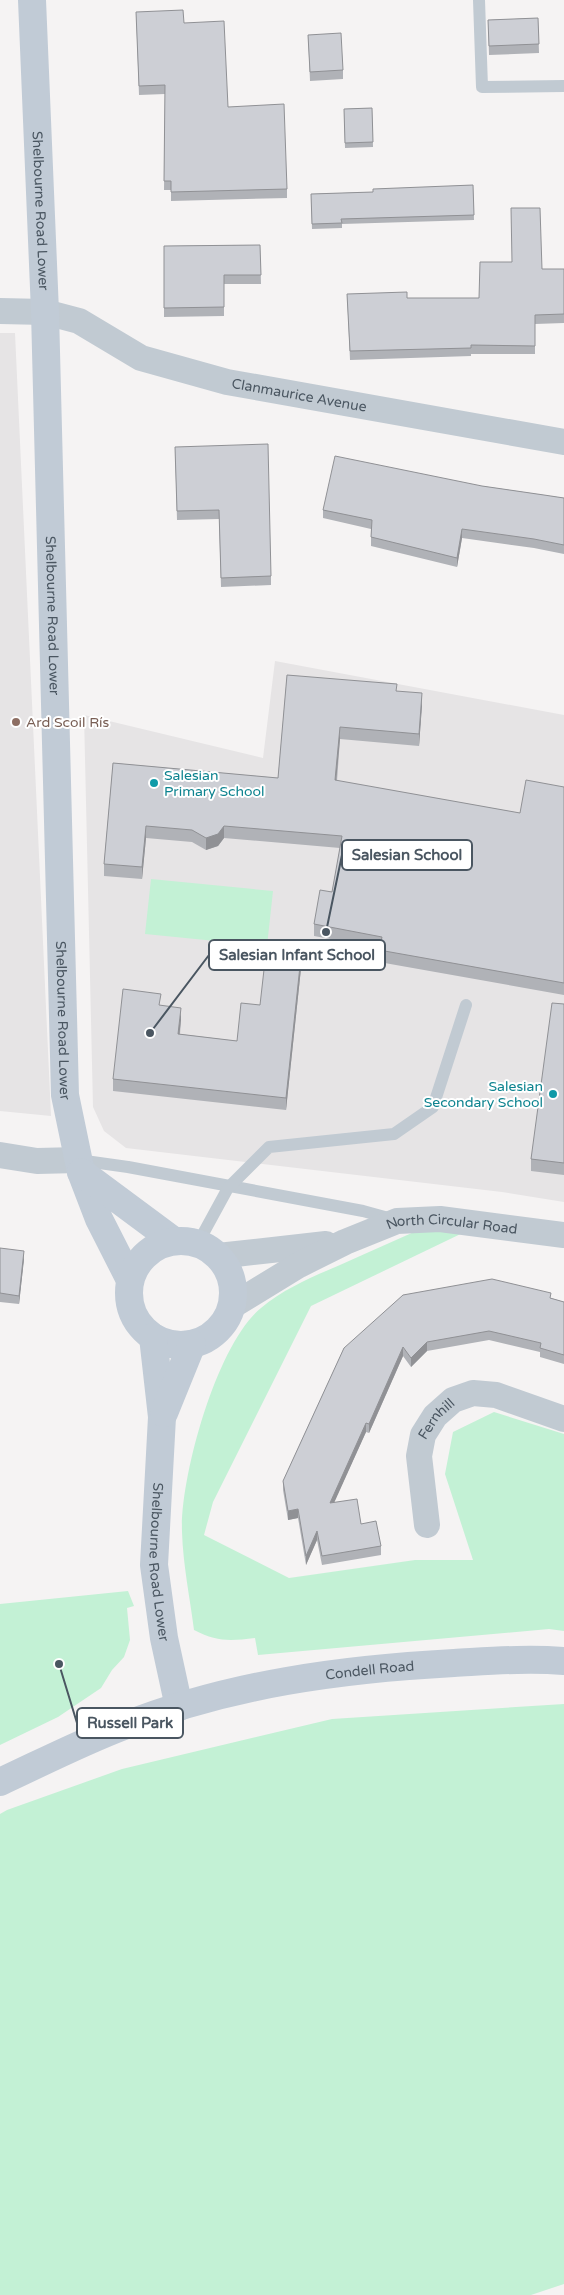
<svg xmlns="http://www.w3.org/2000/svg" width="564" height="2295" font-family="'Varela Round',sans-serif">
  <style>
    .education { fill: #e6e4e5 }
    .green { fill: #c3f1d5 }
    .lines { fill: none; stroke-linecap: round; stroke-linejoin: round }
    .lane { stroke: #c1cad2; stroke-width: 12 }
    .street { stroke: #c1cad2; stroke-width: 26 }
    .secondary { stroke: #c1cbd6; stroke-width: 28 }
    .wall { fill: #b0b2b7 }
    .shaded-wall { fill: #909195 }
    .building { fill: #cdcfd5; stroke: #909195 }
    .education-dot { fill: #8d6e63; stroke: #fff; stroke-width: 2 }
    .culture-dot { fill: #0f9aa8; stroke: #fff; stroke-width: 2 }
    .labels { text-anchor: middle; stroke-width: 4; stroke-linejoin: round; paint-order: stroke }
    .street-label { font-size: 14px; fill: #4a5661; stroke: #fff }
    .education-label { font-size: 14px; fill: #785e54; stroke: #fff; text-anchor: start }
    .culture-label { font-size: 14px; fill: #0d838f; stroke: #fff; text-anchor: start }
    .leader { fill: none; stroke: #4a5661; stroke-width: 2 }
    .callout-dot { fill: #4a5661; stroke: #fff; stroke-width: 2 }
    .callout { fill: #fff; stroke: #4a5661; stroke-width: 2 }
    .callout-label { font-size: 15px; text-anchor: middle; font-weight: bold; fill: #4a5661 }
  </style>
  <rect width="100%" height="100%" fill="#f5f3f3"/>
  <!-- education -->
  <g class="education">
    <path d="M0,333H15L51,1116L0,1111Z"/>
    <path d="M275,661L564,715V1202L502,1192L126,1148L104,1131L93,1107L84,715L263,758Z"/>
  </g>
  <!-- green -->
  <g class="green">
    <path d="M151,879L273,891L267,946L145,934Z"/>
    <path d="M434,1223L473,1228L311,1306L213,1502L204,1535L289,1578L415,1560H473L445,1474L453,1432L494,1412L564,1434V1631L549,1629L258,1655L255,1638C230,1641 217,1642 194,1630C190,1598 183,1565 182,1532C180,1477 217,1343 261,1308C285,1288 312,1277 340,1265C371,1251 403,1237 434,1223Z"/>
    <path d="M128,1591L134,1606L127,1608L130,1640L124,1657L112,1670L101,1688L58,1717L0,1745V1604Z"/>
    <path d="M564,1704V2284L531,2295H0V1814L7,1810L122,1769L332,1719Z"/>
  </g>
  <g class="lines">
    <!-- lane -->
    <g class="lane">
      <path d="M479,0L482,87L564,86"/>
      <path d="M78,1160L128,1167L363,1211L392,1219"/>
      <path d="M198,1243L228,1188L269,1147L394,1134L433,1107L466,1005"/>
    </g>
    <!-- street -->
    <g class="street">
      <path id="s1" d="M0,311L45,312L79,321L141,358L227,382L564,442"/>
      <path d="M0,1155L37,1161L78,1160"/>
      <path d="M218,1256L326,1244"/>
      <path id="s2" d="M232,1306L299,1265L345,1242L397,1221L440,1219L564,1235"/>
      <path id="s3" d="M427,1525L419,1456L423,1435L435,1416L453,1400L473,1393L496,1395L564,1419"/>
    </g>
    <!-- secondary -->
    <g class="secondary">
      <path id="s4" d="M32,0L45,312L65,1095L81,1172L99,1219L130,1280"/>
      <path d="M81,1172L174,1241"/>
      <circle cx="181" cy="1293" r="52"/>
      <path id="s5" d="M153,1337L162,1417L154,1565L164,1638L179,1707"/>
      <path d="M164,1413L192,1344"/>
      <path id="s6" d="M0,1782C41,1763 82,1742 124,1726C229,1684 343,1669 454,1663C491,1661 527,1658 564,1661"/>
    </g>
  </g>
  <!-- wall -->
  <g class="wall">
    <path d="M136,12L184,23L228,107L287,189V198L171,201V190H164L165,94L139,95Z"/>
    <path d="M538,18L539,53L489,55L488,20Z"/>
    <path d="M308,35L343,70V79L310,81Z"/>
    <path d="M372,108L373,147L345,148L344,109Z"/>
    <path d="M473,185L474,220L342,224V228L312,229L311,194L373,192Z"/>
    <path d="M260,245L261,284H224V316L164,317V246Z"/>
    <path d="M542,269H564V323L535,324V354H471V356L350,360L347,294L407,298H479Z"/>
    <path d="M175,447L271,576V585L221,587L219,519L177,520Z"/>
    <path d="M482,486L564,498V554L534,548L462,538L457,567L371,546V529L323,518V510Z"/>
    <path d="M287,675L397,691L422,705L419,746L340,739L337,781L520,813L564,787V995L379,962L380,948L314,936V924L332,892L340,848L224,838L218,846L206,850L192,842L146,838L142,879L104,876V864L113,763L278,778Z"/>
    <path d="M302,959L286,1110L113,1091V1079L161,1006L181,1020L180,1034L237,1041L260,1005Z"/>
    <path d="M564,1004V1175L531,1171V1159Z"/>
    <path d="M0,1248L24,1259L19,1304L0,1302Z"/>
    <path d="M551,1298L564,1302V1364L540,1357V1352L489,1340L427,1351L411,1367L403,1356L369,1433L366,1432L334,1502L361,1524L381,1546V1555L322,1565L317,1540L306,1565L298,1518L288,1520L283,1490V1481L344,1348Z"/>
  </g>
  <!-- shaded-wall -->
  <g class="shaded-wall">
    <path d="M462,529V538L457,567V558Z"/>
    <path d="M422,693V705L419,746V734Z"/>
    <path d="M340,727V739L335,792V780Z"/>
    <path d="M146,826V838L142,879V867Z"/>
    <path d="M224,826V838L218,846L206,850V838Z"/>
    <path d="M302,947V959L286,1110V1098Z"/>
    <path d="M181,1008V1020L178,1046V1034Z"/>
    <path d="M24,1251V1259L19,1304V1296Z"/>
    <path d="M427,1342V1351L411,1367V1358Z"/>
    <path d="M403,1347V1356L369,1433V1424Z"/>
    <path d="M366,1423V1432L330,1512V1503Z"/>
    <path d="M298,1509V1518L288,1520V1511Z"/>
    <path d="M317,1531V1540L306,1565V1556Z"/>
  </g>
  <!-- building -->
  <g class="building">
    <path d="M183,10L184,23L224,21L228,107L284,104L287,189L171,192V181H164L165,85L139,86L136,12Z"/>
    <path d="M538,18L539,44L489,46L488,20Z"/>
    <path d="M341,33L343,70L310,72L308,35Z"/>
    <path d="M372,108L373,142L345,143L344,109Z"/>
    <path d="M473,185L474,215L341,219L342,223L312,224L311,194L373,192V189Z"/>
    <path d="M511,208H540L542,269H564V314L535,315V346L471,345V348L350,351L347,294L407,292V298H479L480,262H512Z"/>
    <path d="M260,245L261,275H224V307L164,308V246Z"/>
    <path d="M268,444L271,576L221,578L219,510L177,511L175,447Z"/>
    <path d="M335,456L482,486L544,495L564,498V545L534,539L462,529L457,558L371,537L372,520L323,510Z"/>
    <path d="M287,675L397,684L396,691L422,693L419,734L340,727L335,780L520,813L526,780L564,787V983L379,950L382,937L314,924L320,890L332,892L342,836L224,826L218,834L206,838L192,830L146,826L142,867L104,864L113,763L278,778Z"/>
    <path d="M267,943L302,947L286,1098L113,1079L123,989L161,994L159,1005L181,1008L178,1034L237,1041L241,1003L260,1005Z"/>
    <path d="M552,1003L564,1004V1163L531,1159Z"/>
    <path d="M0,1248L24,1251L19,1296L0,1293Z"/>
    <path d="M492,1279L551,1293L550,1298L564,1302V1355L540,1348L541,1343L489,1331L427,1342L411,1358L403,1347L369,1424L366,1423L330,1503L357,1499L361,1524L376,1521L381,1546L322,1556L317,1531L306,1556L298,1509L288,1511L283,1481L344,1348L403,1295Z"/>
  </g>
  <!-- markers -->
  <circle class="education-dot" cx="16" cy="722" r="5"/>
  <g class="culture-dot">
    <circle cx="154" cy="783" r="5"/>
    <circle cx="553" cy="1094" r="5"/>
  </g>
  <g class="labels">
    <!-- street labels -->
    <g class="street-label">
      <text dy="5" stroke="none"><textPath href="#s4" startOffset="211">Shelbourne Road Lower</textPath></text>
      <text dy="5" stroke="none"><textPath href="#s1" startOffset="315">Clanmaurice Avenue</textPath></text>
      <text dy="5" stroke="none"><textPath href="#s4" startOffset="616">Shelbourne Road Lower</textPath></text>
      <text dy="5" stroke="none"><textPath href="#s4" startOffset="1021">Shelbourne Road Lower</textPath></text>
      <text dy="5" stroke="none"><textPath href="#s2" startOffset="241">North Circular Road</textPath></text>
      <text dy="5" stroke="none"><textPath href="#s3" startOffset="112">Fernhill</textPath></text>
      <text dy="5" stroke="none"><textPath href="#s5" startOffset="226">Shelbourne Road Lower</textPath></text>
      <text dy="5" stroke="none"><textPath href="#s6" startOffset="389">Condell Road</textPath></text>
    </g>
    <!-- education labels -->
    <g class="education-label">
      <text x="26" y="727">Ard Scoil Rís</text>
    </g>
    <!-- culture labels -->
    <g class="culture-label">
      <text x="164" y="780">Salesian<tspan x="164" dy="16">Primary School</tspan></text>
      <text x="543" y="1091" text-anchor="end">Salesian<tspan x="543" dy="16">Secondary School</tspan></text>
    </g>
  </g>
  <!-- callouts -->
  <path class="leader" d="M326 932L342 855M150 1033L209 955M59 1664L77 1723"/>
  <g class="callout-dot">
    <circle cx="326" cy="932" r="5"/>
    <circle cx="150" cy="1033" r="5"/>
    <circle cx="59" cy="1664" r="5"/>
  </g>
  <g class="callout">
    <rect x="342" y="840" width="130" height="30" rx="5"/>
    <rect x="209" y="940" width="176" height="30" rx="5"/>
    <rect x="77" y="1708" width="106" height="30" rx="5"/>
  </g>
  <g class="callout-label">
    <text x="407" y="860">Salesian School</text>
    <text x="297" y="960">Salesian Infant School</text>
    <text x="130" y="1728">Russell Park</text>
  </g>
</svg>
